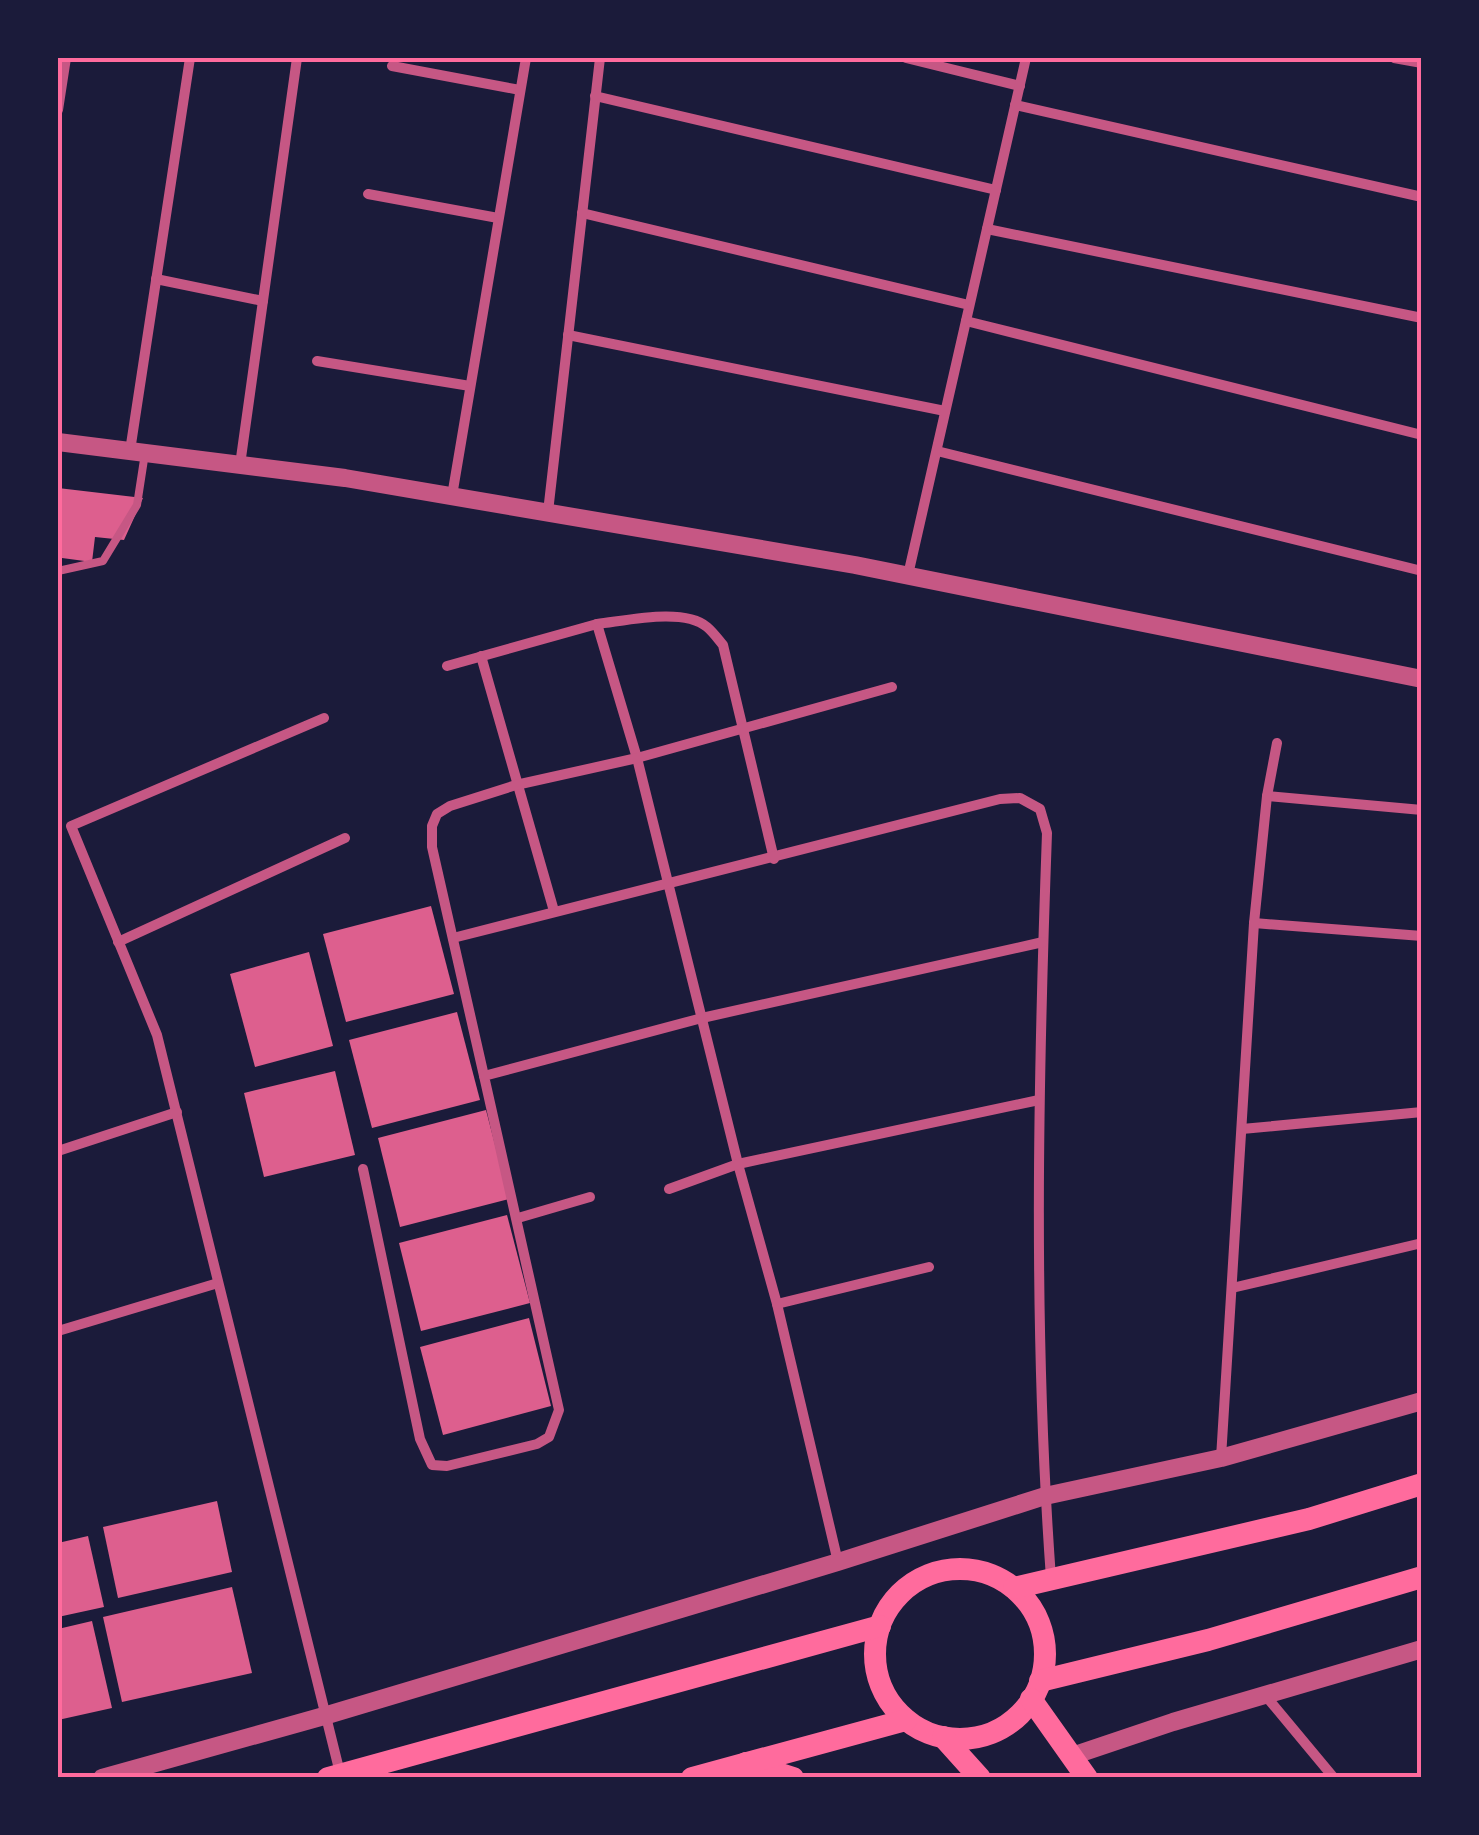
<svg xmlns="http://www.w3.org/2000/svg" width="1479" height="1835" font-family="Overpass,sans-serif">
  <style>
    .building { fill: #dd5f8e }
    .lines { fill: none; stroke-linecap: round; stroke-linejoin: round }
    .service { stroke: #c65784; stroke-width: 8 }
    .minor { stroke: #c65784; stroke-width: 10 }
    .tertiary { stroke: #c65784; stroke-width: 18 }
    .primary { stroke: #ff6b9d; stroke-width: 22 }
    .neatline { fill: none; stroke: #ff6b9d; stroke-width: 4 }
  </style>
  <rect width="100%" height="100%" fill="#1b1b3a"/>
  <!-- building -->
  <g class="building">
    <path d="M58,488L143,498L124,540L95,537L92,562L62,558L60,576Z"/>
    <path d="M431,906L454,994L346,1022L323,934Z"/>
    <path d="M309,952L333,1046L255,1067L230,974Z"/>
    <path d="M457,1012L480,1100L372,1128L349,1040Z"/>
    <path d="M335,1071L355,1155L264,1177L244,1093Z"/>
    <path d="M486,1110L509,1199L400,1227L378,1138Z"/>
    <path d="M507,1215L530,1303L421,1331L399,1243Z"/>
    <path d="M529,1318L551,1406L443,1435L420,1347Z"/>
    <path d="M217,1501L232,1572L118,1598L103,1527Z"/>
    <path d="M88,1536L104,1607L58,1617V1543Z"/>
    <path d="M232,1587L252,1673L122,1702L103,1617Z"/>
    <path d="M92,1621L112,1708L58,1720V1629Z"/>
  </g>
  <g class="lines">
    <!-- service -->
    <path class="service" d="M58,571L103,561L137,505L145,453"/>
    <!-- minor -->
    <g class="minor">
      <path d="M906,58L1020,86"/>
      <path d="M1394,58L1422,63"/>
      <path d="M392,66L520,90"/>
      <path d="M595,96L996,190"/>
      <path d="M1015,105L1422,197"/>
      <path d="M58,110L66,58"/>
      <path d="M368,194L498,218"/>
      <path d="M582,213L969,305"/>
      <path d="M987,229L1422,318"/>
      <path d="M156,279L263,301"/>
      <path d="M966,321L1422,435"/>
      <path d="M568,335L945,411"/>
      <path d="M317,361L470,386"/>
      <path d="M130,451L190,58"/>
      <path d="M937,451L1422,571"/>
      <path d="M240,465L297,58"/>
      <path d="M452,496L526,58"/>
      <path d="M548,512L600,58"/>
      <path d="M908,575L1026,58"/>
      <path d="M481,656L554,911"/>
      <path d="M447,666L597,624"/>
      <path d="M324,718L71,826L157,1035L340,1773"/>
      <path d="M1267,796L1422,810"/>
      <path d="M774,859L723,645C718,639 713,632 707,627C684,607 625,621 597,624L637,758L738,1164L777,1304L838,1562"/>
      <path d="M1254,923L1422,936"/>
      <path d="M453,938L1000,799L1020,798L1040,809L1047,833C1038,1081 1033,1331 1051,1578"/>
      <path d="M118,942L345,838"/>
      <path d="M484,1076L432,847V826L437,814L450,806L516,785L637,758L892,687"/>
      <path d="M1242,1129L1422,1112"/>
      <path d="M58,1151L177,1112"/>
      <path d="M363,1169L420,1439L432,1465L447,1466L537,1444L549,1437L559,1410L484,1076L702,1018L1043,942"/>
      <path d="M669,1189L738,1164L1039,1100"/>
      <path d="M518,1218L590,1197"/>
      <path d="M1232,1288L1422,1243"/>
      <path d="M777,1304L929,1267"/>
      <path d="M58,1331L218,1283"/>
      <path d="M1221,1458L1254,923L1267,796L1277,743"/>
      <path d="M1265,1695L1334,1778"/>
    </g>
    <!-- tertiary -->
    <g class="tertiary">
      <path d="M58,442L345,478L855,565L1422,679"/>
      <path d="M1072,1756L1173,1722L1422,1649"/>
      <path d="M102,1778L324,1716L838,1562L1045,1496L1221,1458L1422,1401"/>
    </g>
    <!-- primary -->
    <g class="primary">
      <circle cx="960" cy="1654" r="85"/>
      <path d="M1014,1588L1309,1519L1422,1484"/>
      <path d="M1040,1681L1208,1640L1422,1577"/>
      <path d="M1031,1699L1087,1778"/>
      <path d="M943,1737L980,1778"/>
      <path d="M746,1763L793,1778"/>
      <path d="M328,1778L880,1626"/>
      <path d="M692,1778L906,1720"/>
    </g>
  </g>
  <!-- border -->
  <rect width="1479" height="1835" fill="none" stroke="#1b1b3a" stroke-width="120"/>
  <rect x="60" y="60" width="1359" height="1715" class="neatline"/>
</svg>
